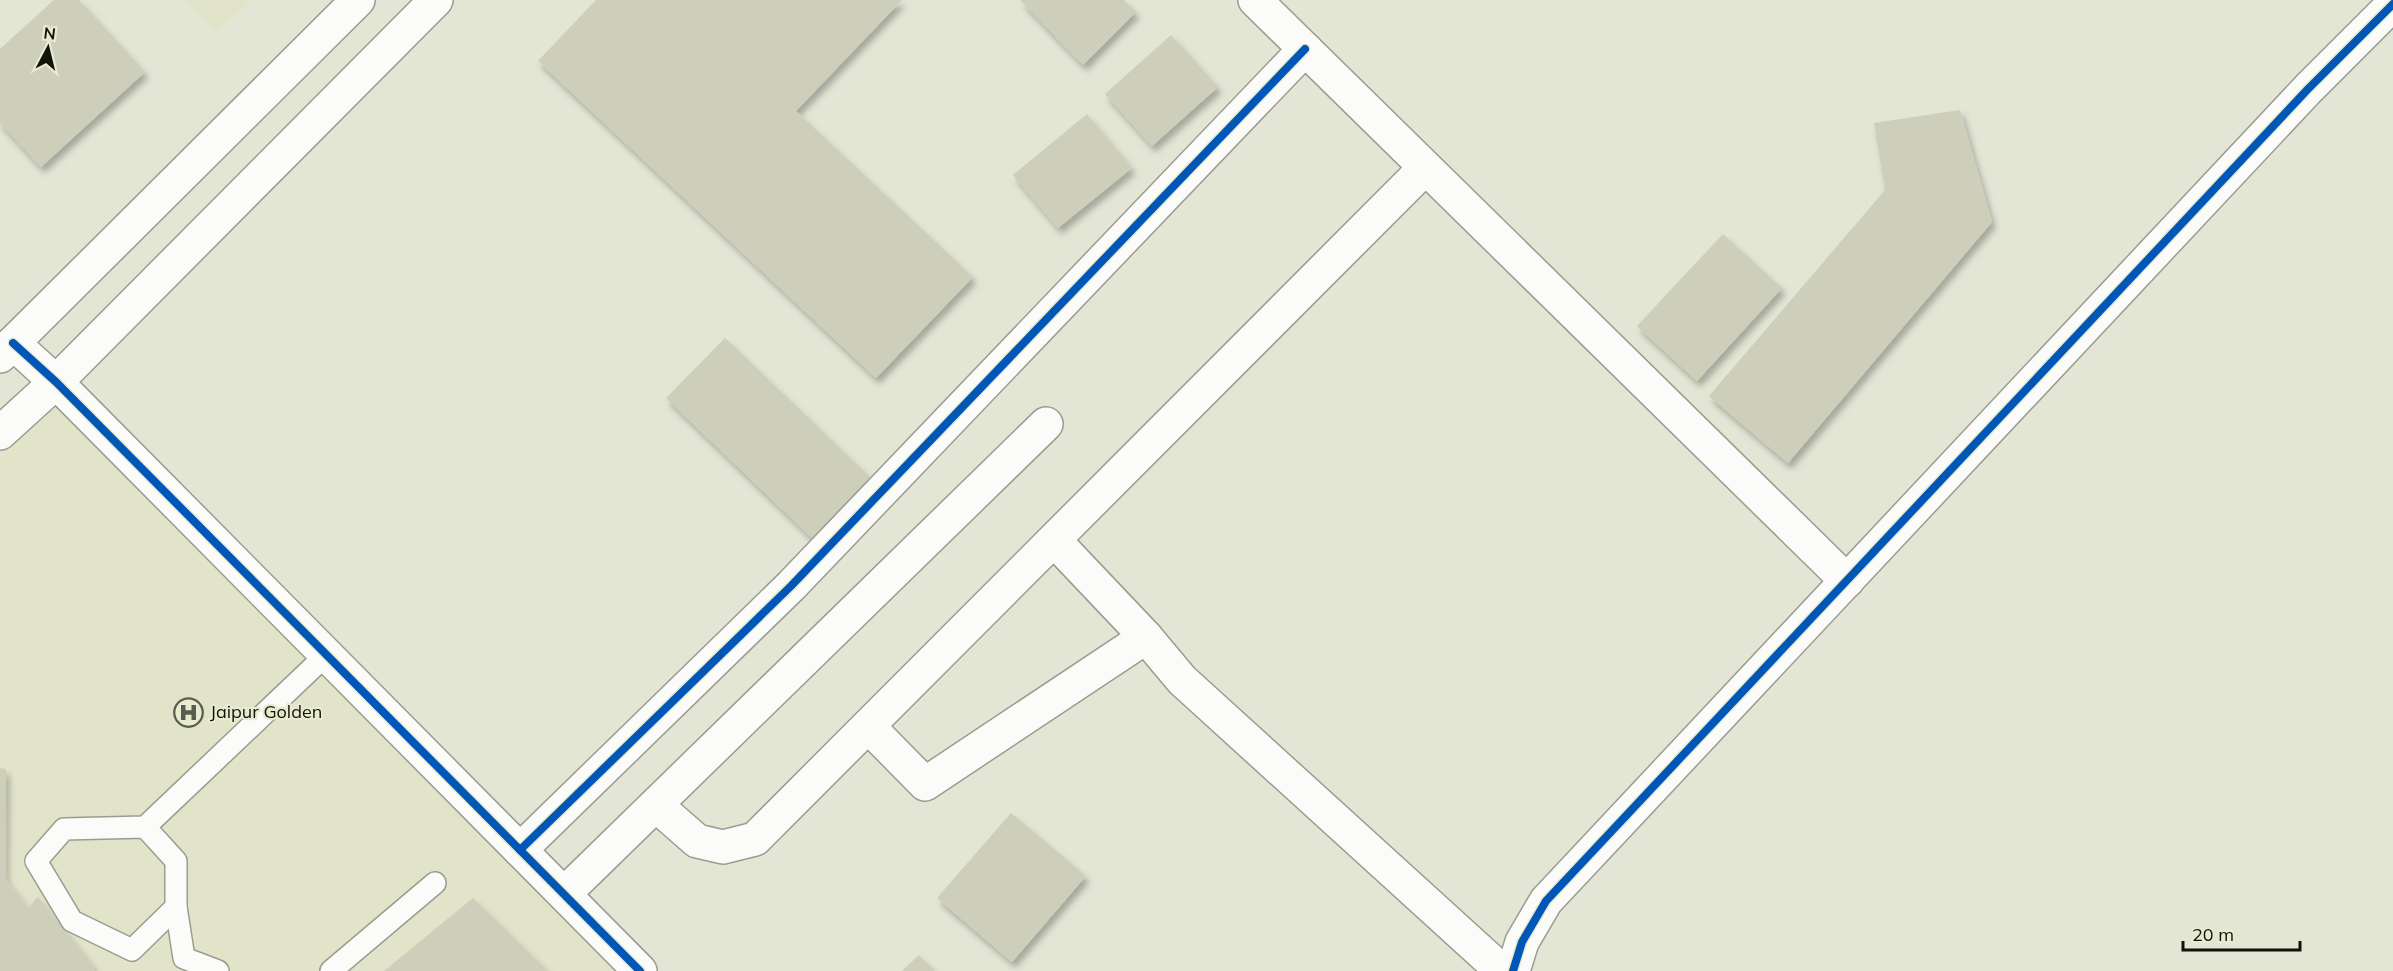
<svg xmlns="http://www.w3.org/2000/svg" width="2393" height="971" font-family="Mulish,sans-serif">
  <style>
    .built { fill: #e1e4c9 }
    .building { fill: #cdcfba; filter: url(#shadow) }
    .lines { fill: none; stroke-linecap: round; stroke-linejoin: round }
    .lane-casing { stroke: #9b9c90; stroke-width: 24 }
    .street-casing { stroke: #9b9c90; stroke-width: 36 }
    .secondary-casing { stroke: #9b9c90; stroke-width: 36 }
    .lane { stroke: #fbfbf9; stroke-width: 21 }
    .street { stroke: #fbfbf9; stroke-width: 33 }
    .secondary { stroke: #fbfbf9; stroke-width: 33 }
    .cycleway-casing { stroke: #e8ebcf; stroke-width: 11 }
    .cycleway { stroke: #0057b8; stroke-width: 8 }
    .labels { text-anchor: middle; stroke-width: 4.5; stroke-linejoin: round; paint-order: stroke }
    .poi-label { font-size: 18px; fill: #121309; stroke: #e8ebcf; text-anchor: start }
  </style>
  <defs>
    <filter id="shadow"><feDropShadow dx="3.5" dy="6" stdDeviation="3" flood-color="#0004"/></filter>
  </defs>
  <rect width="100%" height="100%" fill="#e3e5d5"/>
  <!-- built -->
  <g class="built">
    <path d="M184,0H251L217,32Z"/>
    <path d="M53,399L648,971H0V453Z"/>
  </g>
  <!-- building -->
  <g class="building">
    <path d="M54,0H79L145,72L41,167L0,123V49Z"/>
    <path d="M596,0H902L796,111L973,277L876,378L538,61Z"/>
    <path d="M1020,0H1124L1136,12L1083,65Z"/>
    <path d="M1171,35L1218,87L1152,146L1105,94Z"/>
    <path d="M1960,110L1992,222L1788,463L1709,396L1885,190L1874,123Z"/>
    <path d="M1087,114L1132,168L1058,228L1013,175Z"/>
    <path d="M1723,234L1782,288L1697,381L1637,326Z"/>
    <path d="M725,338L870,477L812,538L666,398Z"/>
    <path d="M0,768L6,769L5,878L28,908L38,897L95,968L94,971H0Z"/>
    <path d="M1011,813L1086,876L1012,962L937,898Z"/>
    <path d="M473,898L548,971H384Z"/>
    <path d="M919,955L935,971H902Z"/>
  </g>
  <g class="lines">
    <defs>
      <g id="lane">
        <path d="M145,827L176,861V907L132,950L72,921L36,861L64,829L145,827L326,655"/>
        <path d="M176,907L184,958L218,971"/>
        <path d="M331,971L435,883"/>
      </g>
      <g id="street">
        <path d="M1255,0L1847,581"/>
        <path d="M13,343L56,382L640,971"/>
        <path d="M1054,540L1146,637"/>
        <path d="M868,726L925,784L1146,637L1182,680L1502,971"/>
        <path d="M656,805L697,841L723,847L755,839L1425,168"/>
        <path d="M520,850L791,586L1305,49"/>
        <path d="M564,894L1046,424"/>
        <path d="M1513,971L1522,942L1546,901L2308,89L2393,4"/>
      </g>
      <g id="secondary">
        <path d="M0,356L358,0"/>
        <path d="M0,433L56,382L436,0"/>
      </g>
    </defs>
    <!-- lane casing -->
    <use href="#lane" class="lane-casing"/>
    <!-- street casing -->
    <use href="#street" class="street-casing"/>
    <!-- secondary casing -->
    <use href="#secondary" class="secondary-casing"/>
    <!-- lane -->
    <use href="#lane" class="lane"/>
    <!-- street -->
    <use href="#street" class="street"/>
    <!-- secondary -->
    <use href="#secondary" class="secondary"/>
    <defs>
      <g id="cycleway">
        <path d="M13,343L56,382L640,971"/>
        <path d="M520,850L791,586L1305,49"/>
        <path d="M1513,971L1522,942L1546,901L2308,89L2393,4"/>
      </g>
    </defs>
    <!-- cycleway casing -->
    <use href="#cycleway" class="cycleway-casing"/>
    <!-- cycleway -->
    <use href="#cycleway" class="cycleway"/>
  </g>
  <!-- icons -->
  <defs>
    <symbol id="hospital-ring" viewBox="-11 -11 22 22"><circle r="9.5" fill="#e8ebcf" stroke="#5b5c50" stroke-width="1.5"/><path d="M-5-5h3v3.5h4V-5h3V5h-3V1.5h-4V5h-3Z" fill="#5b5c50"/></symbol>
  </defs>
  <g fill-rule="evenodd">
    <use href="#hospital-ring" x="172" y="696" width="33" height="33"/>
  </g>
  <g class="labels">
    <!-- poi labels -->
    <g class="poi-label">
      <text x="210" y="718">Jaipur Golden</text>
    </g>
  </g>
  <!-- north arrow -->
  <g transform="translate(48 48) rotate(7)" stroke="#e8ebcf" stroke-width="4.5" paint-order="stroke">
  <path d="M0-4.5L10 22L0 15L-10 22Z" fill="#121309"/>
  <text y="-9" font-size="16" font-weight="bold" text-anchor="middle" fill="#121309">N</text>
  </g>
  <!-- scale -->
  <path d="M2183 941v9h117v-9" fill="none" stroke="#121309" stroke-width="3"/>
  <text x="2192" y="941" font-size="18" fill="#121309" stroke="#e8ebcf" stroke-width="4.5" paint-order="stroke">20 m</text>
</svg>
